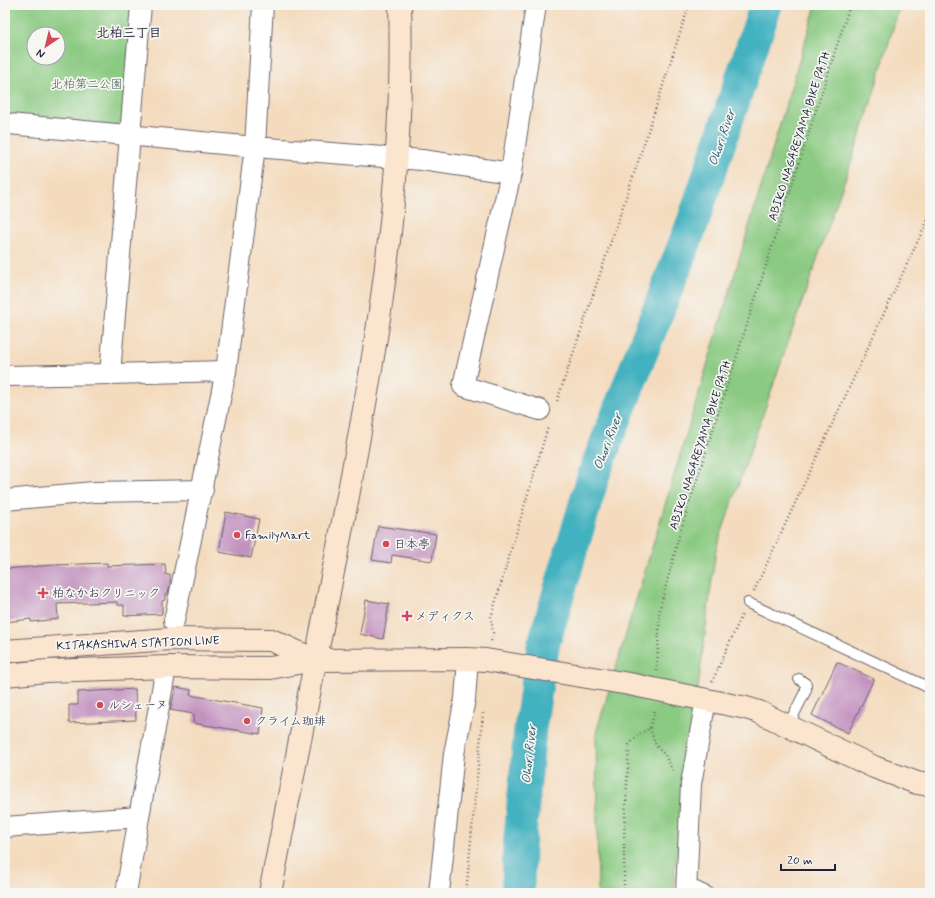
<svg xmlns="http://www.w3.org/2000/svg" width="935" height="898" font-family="Mynerve,'Klee One',sans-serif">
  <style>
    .green { fill: #8bca82; stroke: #56765e; fill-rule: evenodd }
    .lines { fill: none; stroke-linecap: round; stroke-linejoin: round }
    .river { stroke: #43b1c0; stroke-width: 33 }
    .building { fill: #c393c0 }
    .lane-casing { stroke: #6c6369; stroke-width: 12 }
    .street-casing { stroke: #6c6369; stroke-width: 22 }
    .secondary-casing { stroke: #6c6369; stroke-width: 24 }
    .path { stroke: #6c6369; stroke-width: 2.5; stroke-dasharray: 1 3; stroke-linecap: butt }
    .lane { stroke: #fff; stroke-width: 10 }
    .street { stroke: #fff; stroke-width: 20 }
    .secondary { stroke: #fbe5cf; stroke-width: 22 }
    .poi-dot { fill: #d1495b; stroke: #f6f6f2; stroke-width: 1.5 }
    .labels { text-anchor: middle; stroke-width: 3.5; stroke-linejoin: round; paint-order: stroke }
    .park-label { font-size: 12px; fill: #475d54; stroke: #f6f6f2 }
    .street-label { font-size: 12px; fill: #22223b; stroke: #f6f6f2 }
    .poi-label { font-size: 12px; fill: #22223b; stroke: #f6f6f2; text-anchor: start }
    .neighbourhood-label { font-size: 13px; font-weight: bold; fill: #22223b; stroke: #f6f6f2 }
    .water-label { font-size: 13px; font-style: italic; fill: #2f5b70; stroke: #f6f6f2 }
  </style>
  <rect width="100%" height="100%" fill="#f6f6f2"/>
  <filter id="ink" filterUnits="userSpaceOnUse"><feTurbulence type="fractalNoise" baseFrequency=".025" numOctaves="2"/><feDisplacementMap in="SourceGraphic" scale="8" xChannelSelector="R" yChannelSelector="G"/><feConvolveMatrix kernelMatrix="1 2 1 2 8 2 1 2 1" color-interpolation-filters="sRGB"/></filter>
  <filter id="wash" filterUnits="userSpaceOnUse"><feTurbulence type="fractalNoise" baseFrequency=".012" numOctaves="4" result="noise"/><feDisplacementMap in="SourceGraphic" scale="16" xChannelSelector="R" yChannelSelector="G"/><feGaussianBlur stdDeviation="0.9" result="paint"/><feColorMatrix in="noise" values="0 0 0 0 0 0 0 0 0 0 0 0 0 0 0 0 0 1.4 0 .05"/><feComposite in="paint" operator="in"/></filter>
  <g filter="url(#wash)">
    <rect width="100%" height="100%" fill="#f4dbbe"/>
    <!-- green -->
    <g class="green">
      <path d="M5,5H133L123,120L115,126L12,115L5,111ZM34,34H58V58H34Z"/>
      <path d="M816,5H900L866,119L716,549L675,866L674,893H598L596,733Z"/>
    </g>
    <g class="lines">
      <!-- river -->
      <path class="river" d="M518,893L519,848L530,729L543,646L595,471L693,222L766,5"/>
    </g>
    <g id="blocks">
      <!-- building -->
      <g class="building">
        <path d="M226,512L259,519L251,558L219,552Z"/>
        <path d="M378,526L436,534L432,561L392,555L391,563L372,560Z"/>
        <path d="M107,563V566L165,564L166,575H170V585L168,594H165V600L162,601V614L124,616V605H117V602L57,604L58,619L31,622V619L5,622V569L53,565Z"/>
        <path d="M366,600L389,604L383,639L360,634Z"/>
        <path d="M837,662L874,679L848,733L812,715Z"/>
        <path d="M176,687L191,690L190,695L263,708L260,734L193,723L194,714L170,710Z"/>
        <path d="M135,689L136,720L69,723V705H78V692Z"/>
      </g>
    </g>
  </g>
  <g filter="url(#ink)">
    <use href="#blocks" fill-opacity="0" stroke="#6c6369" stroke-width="1"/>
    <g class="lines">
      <defs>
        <g id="lane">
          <path d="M748,603L930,688"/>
          <path d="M788,726L806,690V684L799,679"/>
          <path d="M685,885H692L709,893"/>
        </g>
        <g id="street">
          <path d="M141,5L110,374L226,371L174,621"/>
          <path d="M263,5L255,147L422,160L511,173"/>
          <path d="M536,5L511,173L463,386L540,410"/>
          <path d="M9,124L255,147L226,371"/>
          <path d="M5,376L110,374"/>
          <path d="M5,500L94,492L203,490"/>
          <path d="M139,817L164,679"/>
          <path d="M5,827L139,817L126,893"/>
          <path d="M439,893L454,754L465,699L468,659"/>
          <path d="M686,893L691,784L706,699"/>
        </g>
        <g id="secondary">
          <path d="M5,651L170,639L271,640L315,660"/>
          <path d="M5,675L47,671L168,667L270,668L315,660L468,659L486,660L629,684L746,708L759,712L874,767L917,783L930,785"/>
          <path d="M270,893C290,791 310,689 330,587C369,395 406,202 400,5"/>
        </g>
      </defs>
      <!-- lane casing -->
      <use href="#lane" class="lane-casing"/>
      <!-- street casing -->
      <use href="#street" class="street-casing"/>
      <!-- secondary casing -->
      <use href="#secondary" class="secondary-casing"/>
      <!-- path -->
      <g class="path">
        <path d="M557,401L641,153L689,5"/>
        <path d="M754,591L930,215"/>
        <path d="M491,641L493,633L491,617L548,427"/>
        <path d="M657,670L660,608L681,529L850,5"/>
        <path d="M712,682L742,615"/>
        <path d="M650,728L656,746L665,755L673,771"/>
        <path d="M466,893L483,713"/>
        <path d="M624,893V837L629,745L638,735L650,728L655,709"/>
      </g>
      <!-- lane -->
      <use href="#lane" class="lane"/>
      <!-- street -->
      <use href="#street" class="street"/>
      <!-- secondary -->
      <use href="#secondary" class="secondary"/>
    </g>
  </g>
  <!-- markers -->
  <g class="poi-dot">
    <circle cx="237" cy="535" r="4"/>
    <circle cx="386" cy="544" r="4"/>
    <path d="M41 587h4v4h4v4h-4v4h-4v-4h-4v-4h4z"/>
    <path d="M405 610h4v4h4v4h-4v4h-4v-4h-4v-4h4z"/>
    <circle cx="100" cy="705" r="4"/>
    <circle cx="247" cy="721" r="4"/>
  </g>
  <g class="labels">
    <!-- park labels -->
    <g class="park-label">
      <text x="87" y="88">北柏第二公園</text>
    </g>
    <!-- street labels -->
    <g class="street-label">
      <text transform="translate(799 136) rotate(-72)" y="4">ABIKO NAGAREYAMA BIKE PATH</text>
      <text transform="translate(700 445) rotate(-72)" y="4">ABIKO NAGAREYAMA BIKE PATH</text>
      <text transform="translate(138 643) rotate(-2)" y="4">KITAKASHIWA STATION LINE</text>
    </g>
    <!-- poi labels -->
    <g class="poi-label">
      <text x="245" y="539">FamilyMart</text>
      <text x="394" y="548">日本亭</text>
      <text x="52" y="597">柏なかおクリニック</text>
      <text x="415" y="620">メディクス</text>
      <text x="108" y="709">ルシェーヌ</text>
      <text x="255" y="725">クライム珈琲</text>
    </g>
    <!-- neighbourhood labels -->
    <g class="neighbourhood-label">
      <text x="129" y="37">北柏三丁目</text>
    </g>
    <!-- water labels -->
    <g class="water-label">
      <text transform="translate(721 137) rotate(-71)" y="5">Ohori River</text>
      <text transform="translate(607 441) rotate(-69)" y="5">Ohori River</text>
      <text transform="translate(528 754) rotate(-84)" y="5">Ohori River</text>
    </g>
  </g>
  <!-- margin -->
  <rect width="935" height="898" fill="none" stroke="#f6f6f2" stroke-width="20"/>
  <!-- north arrow -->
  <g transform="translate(46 46) rotate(215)"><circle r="19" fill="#f6f6f2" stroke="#a1a1a9"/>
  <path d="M0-3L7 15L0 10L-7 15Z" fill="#d1495b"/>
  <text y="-6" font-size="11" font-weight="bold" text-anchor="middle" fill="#22223b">N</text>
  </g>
  <!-- scale -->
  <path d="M781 864v6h54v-6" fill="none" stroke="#22223b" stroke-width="2"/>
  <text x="787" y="864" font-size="12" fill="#22223b" stroke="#f6f6f2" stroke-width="3" paint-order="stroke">20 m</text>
</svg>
